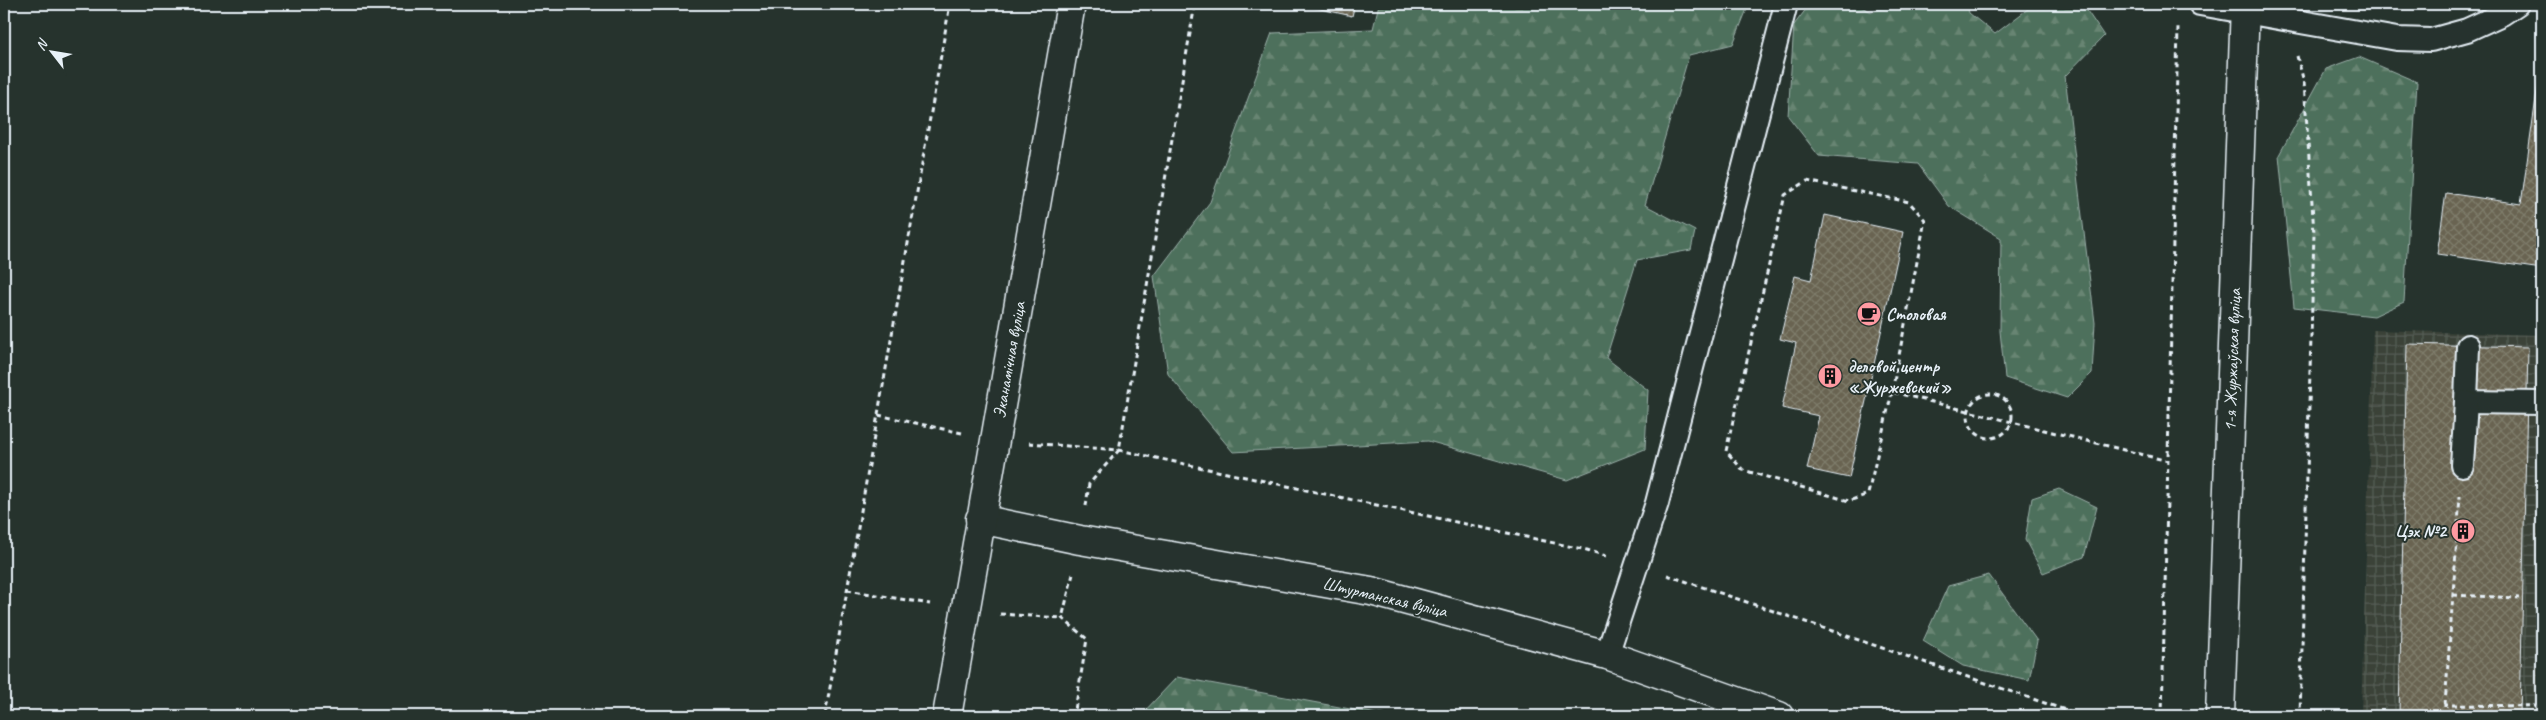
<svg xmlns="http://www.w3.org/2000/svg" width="2546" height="720" font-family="Caveat,sans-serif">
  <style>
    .industrial { fill: url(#industrial-grid) }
    .forest { fill: url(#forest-firs); stroke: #9bb0aa }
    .building { fill: url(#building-cross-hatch); stroke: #e8f1f8 }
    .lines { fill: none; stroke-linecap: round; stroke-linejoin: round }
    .service-casing { stroke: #e8f1f8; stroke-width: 26 }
    .minor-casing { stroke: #e8f1f8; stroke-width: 31 }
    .path { stroke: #e8f1f8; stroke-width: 3; stroke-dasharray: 5 4; stroke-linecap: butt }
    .service { stroke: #26332d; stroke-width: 22 }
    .minor { stroke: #26332d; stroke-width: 28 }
    .labels { text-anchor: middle; stroke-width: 4; stroke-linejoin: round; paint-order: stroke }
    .poi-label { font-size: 18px; font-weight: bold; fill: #e8f1f8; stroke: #26332d; text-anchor: start }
    .street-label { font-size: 18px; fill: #e8f1f8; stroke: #26332d }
  </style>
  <defs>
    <pattern id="industrial-grid" width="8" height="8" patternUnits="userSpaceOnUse" patternTransform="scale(1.25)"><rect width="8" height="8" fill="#3a4238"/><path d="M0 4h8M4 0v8" fill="none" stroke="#565e56"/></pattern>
    <pattern id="forest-firs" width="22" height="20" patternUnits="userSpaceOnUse" patternTransform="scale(1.25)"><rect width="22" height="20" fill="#4e705b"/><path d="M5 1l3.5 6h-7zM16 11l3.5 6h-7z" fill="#688573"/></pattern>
    <pattern id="building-cross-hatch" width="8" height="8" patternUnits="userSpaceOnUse" patternTransform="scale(1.25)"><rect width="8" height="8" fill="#696451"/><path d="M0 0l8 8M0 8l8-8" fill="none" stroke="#7e7b6b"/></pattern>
  </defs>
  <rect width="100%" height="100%" fill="#26332d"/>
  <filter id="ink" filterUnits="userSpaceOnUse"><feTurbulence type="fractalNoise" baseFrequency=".02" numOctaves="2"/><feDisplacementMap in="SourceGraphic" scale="10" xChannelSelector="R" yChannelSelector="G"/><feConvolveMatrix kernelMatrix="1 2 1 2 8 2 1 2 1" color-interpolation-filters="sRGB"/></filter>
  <g filter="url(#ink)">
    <!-- industrial -->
    <path class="industrial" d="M2373,330L2542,335V716H2361Z"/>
    <!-- forest -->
    <g class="forest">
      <path d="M1379,4H1749L1733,44L1689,55L1645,205L1695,231L1691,250L1637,260L1606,358L1648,390L1645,449L1567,480L1428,441L1233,452L1168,374L1154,276L1210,202L1272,33L1373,29Z"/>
      <path d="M1810,4H1854L1872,12L1894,4H1967L1969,13L1995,34L2033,5H2083L2104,36L2065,76L2095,323L2092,373L2067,398L2005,378L2000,331L2001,238L1949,206L1918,164L1819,156L1788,116L1794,25Z"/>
      <path d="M2359,57L2417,82L2404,302L2374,316L2294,307L2279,155L2326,69Z"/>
      <path d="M2059,489L2097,507L2084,557L2043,573L2025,540L2032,498Z"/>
      <path d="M1989,575L2037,641L2029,680L1963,666L1923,641L1948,586Z"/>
      <path d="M1177,677L1388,716H1140Z"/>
    </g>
    <!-- building -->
    <g class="building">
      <path d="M1298,4H1355L1352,16Z"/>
      <path d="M2542,56V269L2437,254L2446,193L2521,204Z"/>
      <path d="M1825,215L1903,232L1849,478L1807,469L1819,416L1782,408L1796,343L1780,339L1795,276L1811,280Z"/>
      <path d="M2407,344L2528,347L2520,716H2399Z"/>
    </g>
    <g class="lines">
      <defs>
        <g id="service">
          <path d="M2200,4L2397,39L2431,40L2467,30L2502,14L2517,4"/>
          <path d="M2468,346L2466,402L2542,403"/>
          <path d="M2462,465L2466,402"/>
          <path d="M1607,655L1657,503L1786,4"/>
        </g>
        <g id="minor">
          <path d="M980,519L1080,540L1371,591L1607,655L1779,716"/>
          <path d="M947,716L1071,4"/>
          <path d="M2220,716L2245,4"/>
        </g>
      </defs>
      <!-- service casing -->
      <use href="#service" class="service-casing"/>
      <!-- minor casing -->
      <use href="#minor" class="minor-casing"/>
      <!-- path -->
      <g class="path">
        <path d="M2297,56L2304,82L2314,233L2300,716"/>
        <path d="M1892,392L1868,494L1849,501L1743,470L1726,451L1785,195L1807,181L1909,202L1925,220L1892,392L2168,461"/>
        <circle cx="1990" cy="416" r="22"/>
        <path d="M878,415L962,433"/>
        <path d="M1029,443L1119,450L1587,550L1606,556"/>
        <path d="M1086,506L1089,484L1119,450L1195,4"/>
        <path d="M1073,574L1062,618L1087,639L1074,716"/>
        <path d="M1667,575L2083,716"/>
        <path d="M847,590L930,604"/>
        <path d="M2453,595L2519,598"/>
        <path d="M1000,614L1062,618"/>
        <path d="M2445,705L2460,496"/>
        <path d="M825,716L950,4"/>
        <path d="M2162,716L2178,27"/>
        <path d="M2445,716V705L2542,706"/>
      </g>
      <!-- service -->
      <use href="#service" class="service"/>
      <!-- minor -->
      <use href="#minor" class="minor"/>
    </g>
  </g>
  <!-- icons -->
  <defs>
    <symbol id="cafe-disc" viewBox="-11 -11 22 22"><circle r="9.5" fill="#ff9aa2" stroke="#26332d"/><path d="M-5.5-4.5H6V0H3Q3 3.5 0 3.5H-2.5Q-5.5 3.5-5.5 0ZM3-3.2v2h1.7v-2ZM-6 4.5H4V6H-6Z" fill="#111"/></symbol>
    <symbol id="building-disc" viewBox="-11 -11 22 22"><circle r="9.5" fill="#ff9aa2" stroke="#26332d"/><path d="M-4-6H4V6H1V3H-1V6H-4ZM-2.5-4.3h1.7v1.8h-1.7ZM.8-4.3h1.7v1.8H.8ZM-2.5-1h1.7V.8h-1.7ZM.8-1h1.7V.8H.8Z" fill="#111"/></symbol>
  </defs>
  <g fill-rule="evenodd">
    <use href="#cafe-disc" x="1855" y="300" width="28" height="28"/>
    <use href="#building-disc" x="1816" y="362" width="28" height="28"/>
    <use href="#building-disc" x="2449" y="517" width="28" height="28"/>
  </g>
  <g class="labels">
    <!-- poi labels -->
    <g class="poi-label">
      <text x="1886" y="320">Столовая</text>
      <text x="1848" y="372">деловой центр<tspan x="1848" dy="21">«Журжевский»</tspan></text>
      <text x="2446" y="537" text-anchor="end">Цэх №2</text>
    </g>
    <!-- street labels -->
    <g class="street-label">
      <text transform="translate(1009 360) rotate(-80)" y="6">Эканамічная вуліца</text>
      <text transform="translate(2232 360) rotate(-88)" y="6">1-я Журжаўская вуліца</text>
      <text transform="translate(1385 597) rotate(13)" y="6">Штурманская вуліца</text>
    </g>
  </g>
  <!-- margin -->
  <rect width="2546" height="720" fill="none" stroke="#26332d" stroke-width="20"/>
  <rect x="10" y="10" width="2526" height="700" fill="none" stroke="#e8f1f8" stroke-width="2" filter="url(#ink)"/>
  <!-- north arrow -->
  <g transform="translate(52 52) rotate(301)" stroke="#26332d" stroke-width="4" paint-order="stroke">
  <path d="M0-4L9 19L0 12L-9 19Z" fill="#e8f1f8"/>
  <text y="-8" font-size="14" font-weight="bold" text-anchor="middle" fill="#e8f1f8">N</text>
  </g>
</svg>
